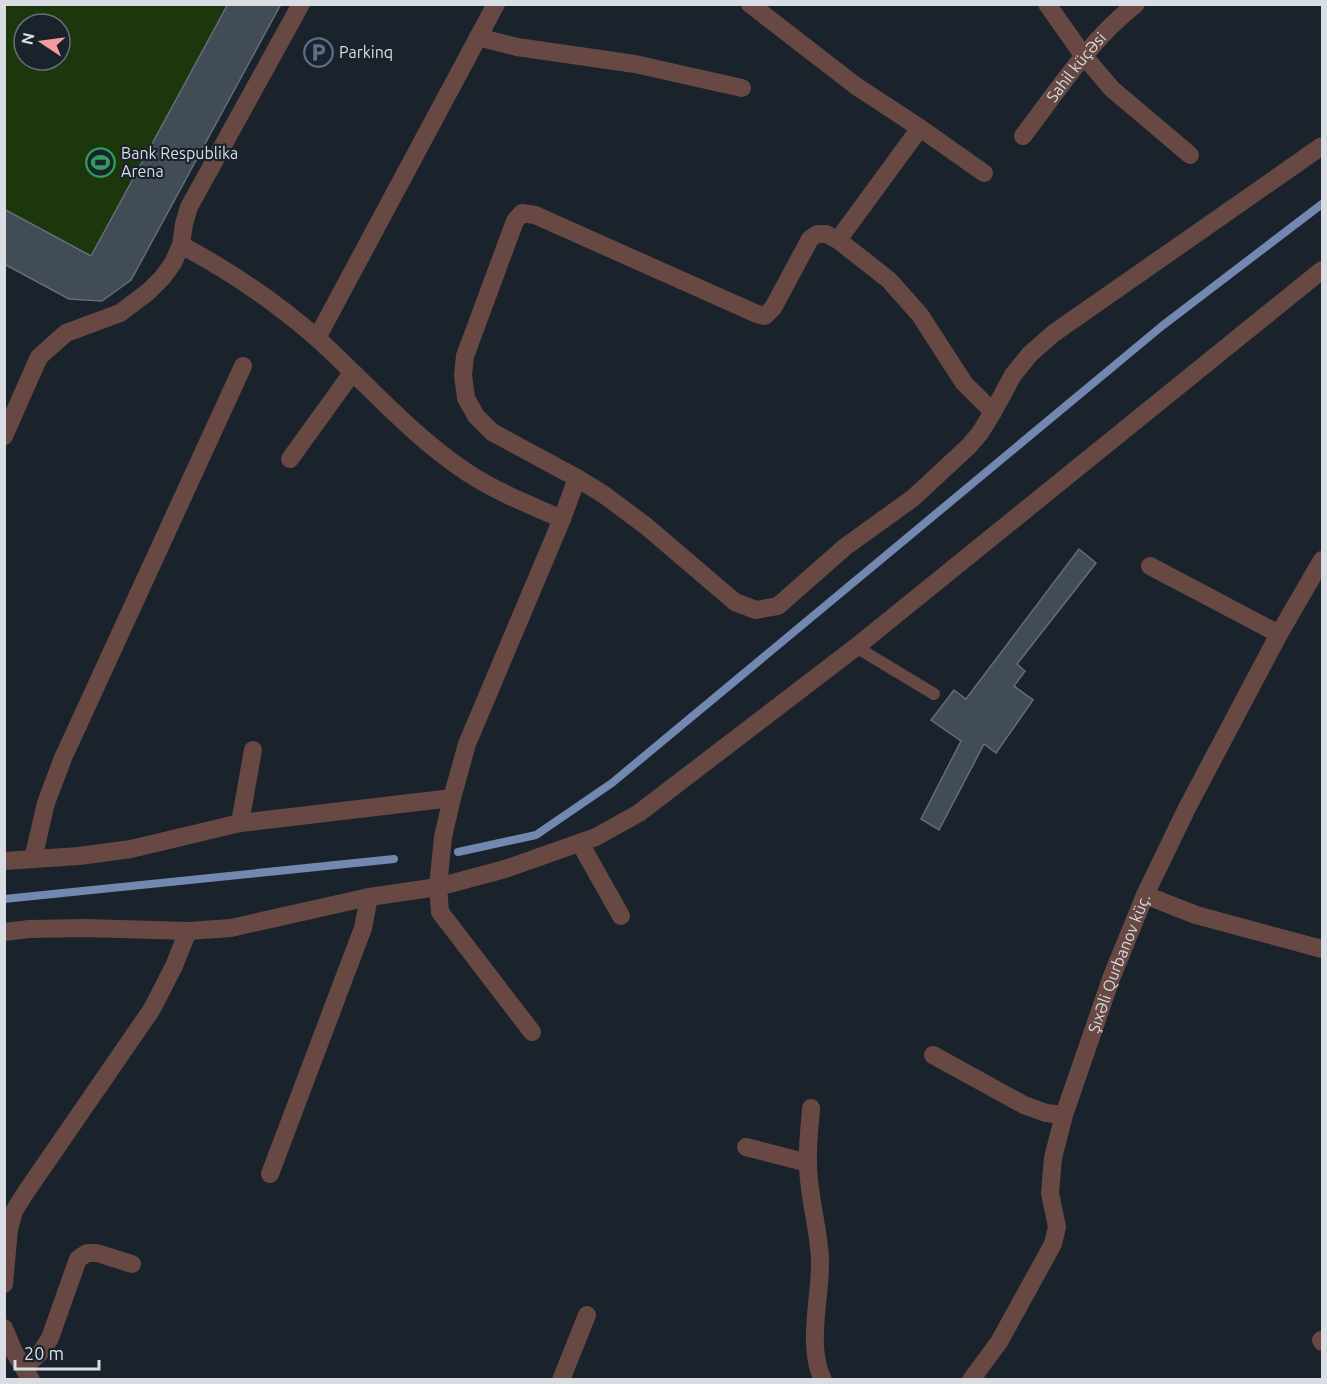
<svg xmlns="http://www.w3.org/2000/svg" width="1327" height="1384" font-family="Ubuntu,sans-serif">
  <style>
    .green { fill: #1c370b; fill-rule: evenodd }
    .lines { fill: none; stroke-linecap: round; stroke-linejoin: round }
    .stream { stroke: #7288b0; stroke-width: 8 }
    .building { fill: #424c56; stroke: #636e79; stroke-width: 1.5 }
    .lane { stroke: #674843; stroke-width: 12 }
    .street { stroke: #674843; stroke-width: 18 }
    .labels { text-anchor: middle; stroke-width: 4.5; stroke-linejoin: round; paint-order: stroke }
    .poi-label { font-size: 16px; fill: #d8dee4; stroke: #1a232c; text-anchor: start }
    .street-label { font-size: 16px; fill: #d8dee4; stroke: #1a232c }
  </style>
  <rect width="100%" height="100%" fill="#1a232c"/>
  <!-- green -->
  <path class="green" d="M4,5H281L131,280L102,301L69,299L5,264ZM24,24H60V60H24Z"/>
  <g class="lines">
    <!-- stream -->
    <g class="stream">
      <path d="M458,852L536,835L612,783L1162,326L1322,204"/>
      <path d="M4,899L394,859"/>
    </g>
  </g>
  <!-- building -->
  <g class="building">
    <path d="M228,4H281L131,280L102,301L69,299L4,264V209L91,256Z"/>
    <path d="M1079,549L1096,563L1017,664L1025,671L1014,686L1033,700L996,753L984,744L939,830L921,819L961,741L931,720L954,690L966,699Z"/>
  </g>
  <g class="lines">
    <!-- lane -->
    <path class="lane" d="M856,647L934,694"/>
    <!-- street -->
    <g class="street">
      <path d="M750,4L856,86L920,128L984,173"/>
      <path d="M1047,4L1083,55L1112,89L1190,155"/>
      <path d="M478,37L517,47L635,64L742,88"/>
      <path id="s1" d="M1023,136C1058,90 1090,40 1136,4"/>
      <path d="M838,240L920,128"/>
      <path d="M181,245C230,271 277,303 319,340C368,385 412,436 468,473C497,492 530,505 562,519"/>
      <path d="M317,338L496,4"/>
      <path d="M4,436L39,357L66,333L120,313L148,292L163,277L173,263L181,245L184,224L189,207L301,4"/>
      <path d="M290,459L352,373"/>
      <path d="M577,478L492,432L476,416L466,398L463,375L465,356L515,221L522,213L535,215L757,314L765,316L773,308L810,239L817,234H826L838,240L889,280L920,315L964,383L993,412"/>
      <path d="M1150,566L1279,634"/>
      <path d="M240,823L253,750"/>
      <path d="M580,843L621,916"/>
      <path d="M33,859L46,803L63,758L243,366"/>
      <path d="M4,861L79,856L131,849L240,823L452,798"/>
      <path d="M1145,895L1196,915L1322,949"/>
      <path d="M4,932L29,929L85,928L188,931L231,928L369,897L438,887L505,869L596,837L639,813L856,647L1322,270"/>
      <path d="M532,1032L440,912L438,887L443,837L452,798L467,744L562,519L577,478L603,494L646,526L735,602L756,610L778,606L845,547L913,498L969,446L980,433L993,412L1013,375L1030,354L1054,333L1322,146"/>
      <path d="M933,1055L1024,1105L1046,1113L1064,1115"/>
      <path d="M811,1108C810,1126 807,1145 808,1163C808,1196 819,1228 820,1260C821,1297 806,1346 823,1380"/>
      <path d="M746,1147L808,1163"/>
      <path d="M270,1174L363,928L369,897"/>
      <path d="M4,1284L9,1229L14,1211L26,1192L152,1009L174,966L188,931"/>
      <path d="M4,1328L13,1350L31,1380"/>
      <path d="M1321,1340L1322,1342"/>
      <path d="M24,1367L42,1351L50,1338L78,1259L87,1253H97L132,1264"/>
      <path d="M561,1380L587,1315"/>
      <path id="s2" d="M971,1380L999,1342L1053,1244L1057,1227L1050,1193L1053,1158L1064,1115L1112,976L1145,895L1187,808L1279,634L1322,560"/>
    </g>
  </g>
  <!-- icons -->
  <defs>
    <symbol id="parking-ring" viewBox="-11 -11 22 22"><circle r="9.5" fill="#1a232c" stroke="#5c6f8a" stroke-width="1.5"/><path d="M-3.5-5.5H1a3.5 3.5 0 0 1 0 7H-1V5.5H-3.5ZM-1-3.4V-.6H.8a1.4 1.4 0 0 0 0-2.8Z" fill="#5c6f8a"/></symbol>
    <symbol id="stadium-ring" viewBox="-11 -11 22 22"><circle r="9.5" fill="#1a232c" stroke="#2e9e5b" stroke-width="1.5"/><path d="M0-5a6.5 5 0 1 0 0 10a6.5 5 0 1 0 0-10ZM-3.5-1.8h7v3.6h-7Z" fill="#2e9e5b"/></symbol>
  </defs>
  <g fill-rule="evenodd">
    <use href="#parking-ring" x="302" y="36" width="33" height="33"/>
    <use href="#stadium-ring" x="84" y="146" width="33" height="33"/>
  </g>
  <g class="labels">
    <!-- poi labels -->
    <g class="poi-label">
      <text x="339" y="58">Parkinq</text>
      <text x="121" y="159">Bank Respublika<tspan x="121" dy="18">Arena</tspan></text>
    </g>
    <!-- street labels -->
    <g class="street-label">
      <text dy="6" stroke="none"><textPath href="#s1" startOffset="87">Sahil küçəsi</textPath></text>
      <text dy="6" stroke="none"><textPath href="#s2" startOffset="452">Şıxəli Qurbanov küç.</textPath></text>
    </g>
  </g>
  <!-- border -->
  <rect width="1327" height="1384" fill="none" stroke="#d8dee4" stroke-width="12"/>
  <!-- north arrow -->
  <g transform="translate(42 42) rotate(283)"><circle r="28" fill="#1a232c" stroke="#666e76" stroke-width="1.5"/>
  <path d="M0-4.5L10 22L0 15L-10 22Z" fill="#f59b9c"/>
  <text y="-9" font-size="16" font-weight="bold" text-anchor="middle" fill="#d8dee4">N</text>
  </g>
  <!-- scale -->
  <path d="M15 1360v9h84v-9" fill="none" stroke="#d8dee4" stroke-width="3"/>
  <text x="24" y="1360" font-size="18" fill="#d8dee4" stroke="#1a232c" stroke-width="4.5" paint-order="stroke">20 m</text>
</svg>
